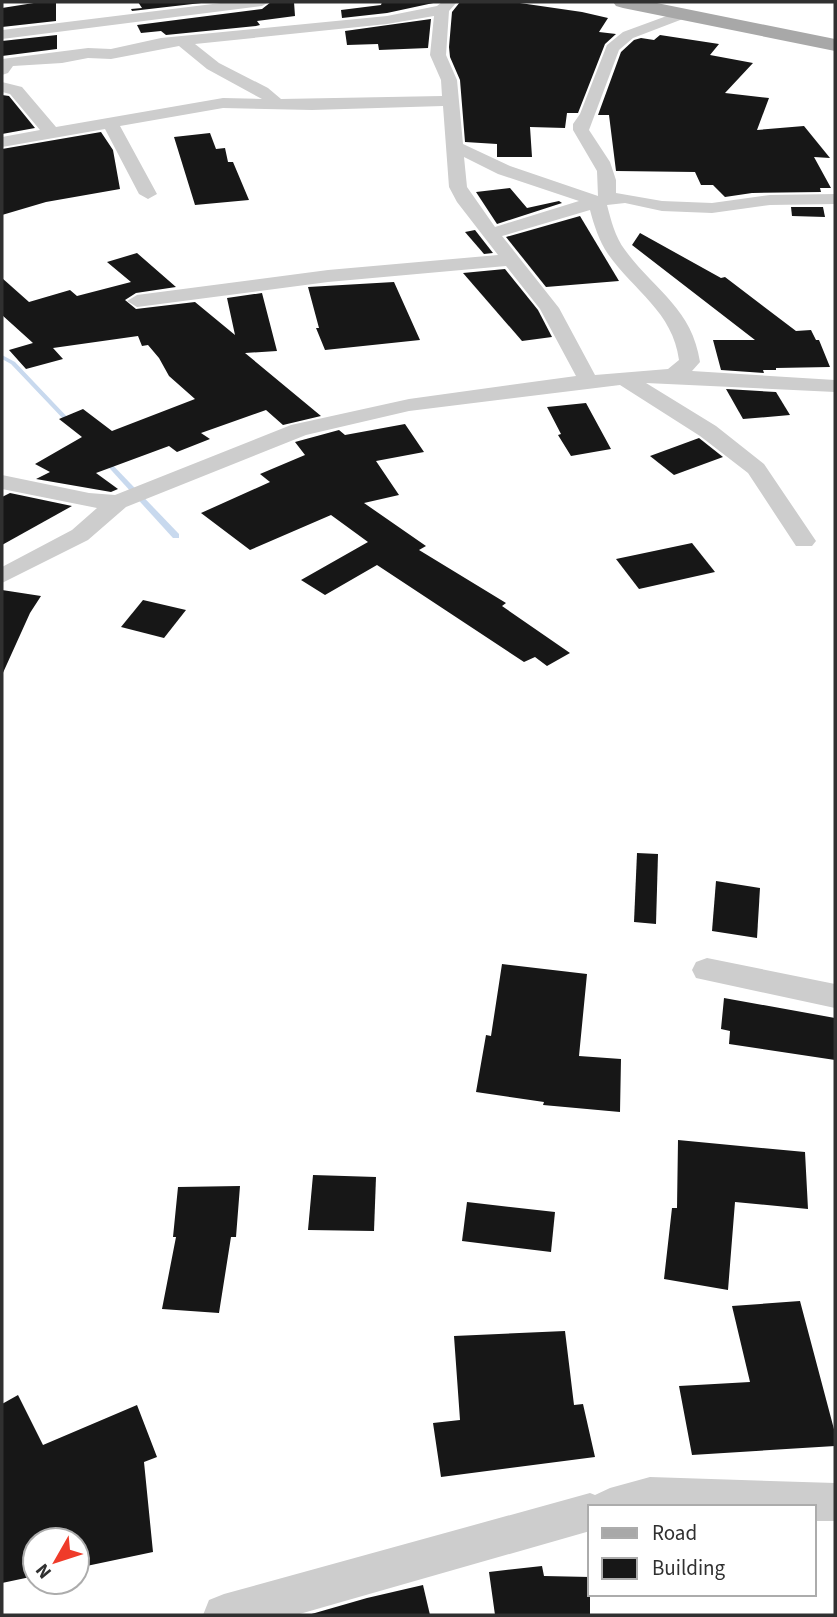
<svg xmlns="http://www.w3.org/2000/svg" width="837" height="1617" font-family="'Source Sans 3',sans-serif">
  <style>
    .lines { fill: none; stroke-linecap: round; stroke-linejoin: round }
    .stream { fill: #c8d9ee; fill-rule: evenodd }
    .building { fill: #171717 }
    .street { fill: #cdcdcd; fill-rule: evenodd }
    .primary { fill: #a8a8a8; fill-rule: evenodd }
  </style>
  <rect width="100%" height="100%" fill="#fff"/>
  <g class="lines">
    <!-- stream -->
    <g class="stream">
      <path d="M2,355L15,362L72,422V424H68L11,364L2,359Z"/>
      <path d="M104,457L106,458L179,534V538H173L102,460V458Z"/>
    </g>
  </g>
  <!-- building -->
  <g class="building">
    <path d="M40,2H56V21L2,27V8Z"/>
    <path d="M138,2H210L132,11L131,9L142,8Z"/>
    <path d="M271,2H294L295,16L257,21L260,25L256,26L166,35L161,31L141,33L137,25L262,9Z"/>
    <path d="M382,2H438L387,13L342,18L341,10L381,5Z"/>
    <path d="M460,2H513L582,12L608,18L599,32L616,34L605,44L578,113H567L565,128L530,127L532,157H497V144L465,142L460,80L450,57L449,47L452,12Z"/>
    <path d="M431,19L428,48L379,50L378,44L347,45L345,31Z"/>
    <path d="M57,35V49L2,56V41Z"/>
    <path d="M660,35L719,44L710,55L753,63L725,93L769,98L757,130L804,126L830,158L814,157L831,188H820L821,192L752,193L725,197L713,185H701L695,172L616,171L609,115H598L621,52L634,40L641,38L654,40Z"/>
    <path d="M2,95L9,96L35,128L2,134Z"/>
    <path d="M101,132L113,150L120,189L46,202L2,215V149Z"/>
    <path d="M210,133L216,149L225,148L228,162H233L249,200L195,205L174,137Z"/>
    <path d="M510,188L527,208L559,201L562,203L497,224L476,192Z"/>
    <path d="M791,207H823L825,217L792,216Z"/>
    <path d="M580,216L619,281L546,287L506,237Z"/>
    <path d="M475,230L493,253L484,254L465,232Z"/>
    <path d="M640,233L721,278L725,277L796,331L811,330L816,340H819L830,367L776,368V370H763L764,373L721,370L713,340H755L632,245Z"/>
    <path d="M137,253L176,287L136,293L125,300L136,309L195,302L235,335L227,298L262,293L277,351L245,353L321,416L283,425L266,410L201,433L210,439L177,452L169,446L96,473L118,489L111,492L36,479L50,472L35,464L82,437L59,419L83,409L112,431L195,399L169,376L159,358L148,345L142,346L138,336L53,348L63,359L26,369L9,350L33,343L2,315V278L29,302L70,290L77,296L131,282L107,262Z"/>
    <path d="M505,269L538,310L552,337L522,341L463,273Z"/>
    <path d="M394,282L420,340L325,350L316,328H319L308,287Z"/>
    <path d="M726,389L776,392L790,415L743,419Z"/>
    <path d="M586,403L611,449L571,456L558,435L561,434L547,407Z"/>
    <path d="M405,424L424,452L376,461L399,495L364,503L426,546L419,550L506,603L502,606L570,653L547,666L535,657L524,662L377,565L325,595L301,580L368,542L331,515L250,550L201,513L270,482L260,474L305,455L295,442L339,430L345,435Z"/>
    <path d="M699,438L723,457L674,475L650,456Z"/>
    <path d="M10,493L72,506L2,545V497Z"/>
    <path d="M692,543L715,572L639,589L616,559Z"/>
    <path d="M2,590L41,596L30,613L2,675Z"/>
    <path d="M143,600L186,610L164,638L121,627Z"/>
    <path d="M637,853L658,854L656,924L634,922Z"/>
    <path d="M716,881L760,888L757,938L712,931Z"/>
    <path d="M502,964L587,974L579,1056L621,1059L620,1112L543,1105L544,1102L476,1092L486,1035L491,1036Z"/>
    <path d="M724,998L835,1018V1060L729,1044L730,1031L721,1029Z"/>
    <path d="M678,1140L805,1152L808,1209L735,1202L728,1290L664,1279L672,1208H677Z"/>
    <path d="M313,1175L376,1177L374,1231L308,1230Z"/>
    <path d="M240,1186L236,1237H231L219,1313L162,1309L176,1237H173L178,1187Z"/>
    <path d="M467,1202L555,1212L551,1252L462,1241Z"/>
    <path d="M800,1301L835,1433V1446L692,1455L679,1386L750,1382L732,1306Z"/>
    <path d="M565,1331L574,1405L583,1404L595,1457L441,1477L433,1423L460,1420L454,1336Z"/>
    <path d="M18,1395L43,1445L137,1405L157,1457L144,1462L153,1552L77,1568V1540H35V1576L2,1583V1404Z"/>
    <path d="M542,1566L544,1576L590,1577V1615H495L489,1572Z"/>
    <path d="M423,1585L430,1615H308L367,1598Z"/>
  </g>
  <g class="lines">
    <!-- street -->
    <g class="street">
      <path d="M229,2H269L262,6L2,39V30Z"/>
      <path d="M442,2H457L449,11L446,55L457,80L463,144L510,166L598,196L597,171L573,130V124L580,114L607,45L623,32L683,10L688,11L690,14L688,17L633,38L619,50L589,130L610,162L616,180V193L662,201L712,203L770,195L835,194V204L770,205L712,213L662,211L625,203L607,205C611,220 615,237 625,250C654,290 692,308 700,362L692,371L835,380V392L646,383L716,426L764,464L816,541L812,546H796L748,473L700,436L620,385L409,411L306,435L126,507L88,540L2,583V567L72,530L97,508L2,489V475L89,493L115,495L291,425L409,399L576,376L540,309L506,266L328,282L137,307L127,301L137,295L328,270L498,255L457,202L449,187L443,106L312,110L223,108L120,126L157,194L148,199L139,194L105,129L2,147V137L40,130L10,94L2,92V82L22,87L56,127L223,98L262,99L207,69L179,46L111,59L88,58L62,63L13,66L8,73L2,75V59L88,48L111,49L161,38L387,16L437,6ZM434,16L430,55L441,80L442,96L281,99L268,88L219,63L195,44L387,24ZM464,157L498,174L579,201L495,227L467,187ZM590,210C594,225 599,241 608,254C634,291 673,312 679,360L668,369L595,375L559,308L502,236Z"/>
      <path d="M707,958L835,984V1008L696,978L692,970L696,962Z"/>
      <path d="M650,1477L835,1483V1521H814V1507H590V1531L296,1615H203L209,1600L224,1594L590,1493L595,1495L610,1488Z"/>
    </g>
    <!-- primary -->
    <path class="primary" d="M613,2H652L835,39V51L623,8L616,6Z"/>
  </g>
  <!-- border -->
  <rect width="837" height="1617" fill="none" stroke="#303030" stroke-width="7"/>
  <!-- legend -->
  <rect x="588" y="1505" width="228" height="91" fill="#ffffff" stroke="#acacac" stroke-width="2"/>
  <rect x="602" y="1528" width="35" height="10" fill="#a8a8a8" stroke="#acacac" stroke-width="2"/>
  <text x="652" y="1540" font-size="21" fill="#303030">Road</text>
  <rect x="602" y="1558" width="35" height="21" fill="#171717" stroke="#acacac" stroke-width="2"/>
  <text x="652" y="1575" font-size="21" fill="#303030">Building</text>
  <!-- north arrow -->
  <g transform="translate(56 1561) rotate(231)"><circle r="33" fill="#ffffff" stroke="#acacac" stroke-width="2"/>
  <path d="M0-5L12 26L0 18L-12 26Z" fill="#ef3b2a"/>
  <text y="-10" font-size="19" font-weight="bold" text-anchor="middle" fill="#303030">N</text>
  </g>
</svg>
